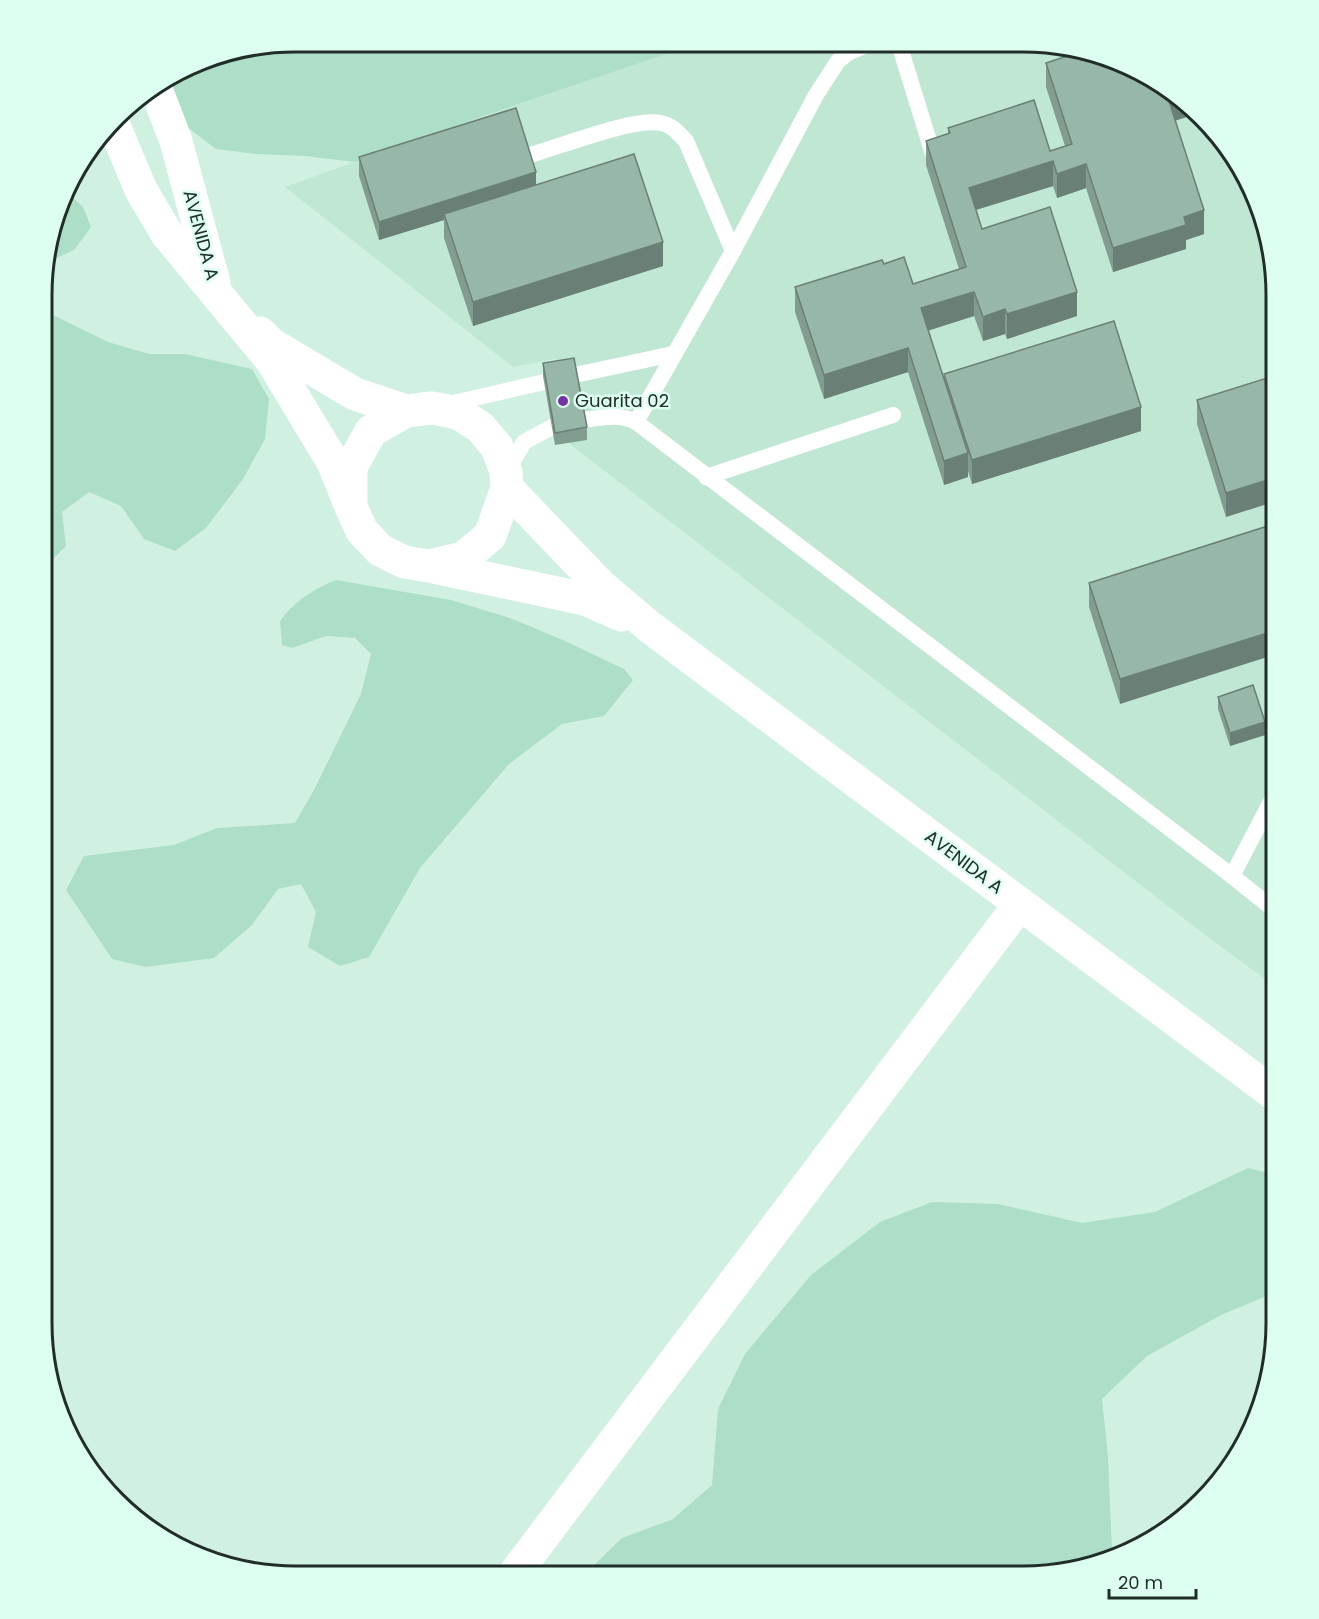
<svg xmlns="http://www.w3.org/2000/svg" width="1319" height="1619" font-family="Poppins,sans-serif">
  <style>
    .built { fill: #bfe7d4 }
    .green { fill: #addec7 }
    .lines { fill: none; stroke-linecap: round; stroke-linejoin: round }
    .lane { stroke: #fff; stroke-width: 16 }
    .street { stroke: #fff; stroke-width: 33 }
    .wall { fill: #829d90 }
    .shaded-wall { fill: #6a8076 }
    .building { fill: #97b7a8; stroke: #6a8076; stroke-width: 1.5 }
    .poi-dot { fill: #7632a5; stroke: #ddffef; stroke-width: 2 }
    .labels { text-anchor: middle; stroke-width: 5; stroke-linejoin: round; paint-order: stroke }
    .street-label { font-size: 18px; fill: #212d28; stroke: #ddffef }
    .poi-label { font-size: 18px; fill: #212d28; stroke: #ddffef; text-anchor: start }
    .rim { fill: none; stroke: #212d28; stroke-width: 3 }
  </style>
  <rect width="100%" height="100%" fill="#d0f1e2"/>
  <!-- built -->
  <path class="built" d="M699,43L1057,44L1165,85L1243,169L1268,230L1277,295V988L1208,937L571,445L555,359L513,367L285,187L483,116Z"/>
  <!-- green -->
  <g class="green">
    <path d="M295,42L699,43L483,116L355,162L305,156L257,154L216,149L145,95L214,56Z"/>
    <path d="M68,193L83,207L91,227L74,250L54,259L44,267V262Z"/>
    <path d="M44,307L51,314L108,342L149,354H185L252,369L269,399L265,439L243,479L206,528L175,551L144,539L121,506L89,492L62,512L66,546L44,568Z"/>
    <path d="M336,580L451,600L510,618L565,641L624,669L633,680L604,716L562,724L509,764L420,868L369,957L340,966L308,947L316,912L301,884L278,889L252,925L214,958L146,967L112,959L66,890L84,856L174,845L217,828L295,823L314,790L361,694L371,654L355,638L326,636L292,648L282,645L280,621C294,602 313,589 336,580Z"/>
    <path d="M1248,1168L1277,1175L1276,1292L1221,1315L1147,1356L1102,1399L1108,1457L1112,1550L1110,1555L1040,1576H601L593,1566L622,1538L673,1519L712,1485L718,1409L745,1354L811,1275L880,1222L932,1202L998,1204L1082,1223L1155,1212Z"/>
  </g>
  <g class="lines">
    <!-- lane -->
    <g class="lane">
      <path d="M899,44L933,154"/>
      <path d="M530,155C559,147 634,117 661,123C672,125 678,133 686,141L733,251"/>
      <path d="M575,375L673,354"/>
      <path d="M445,405L544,382"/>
      <path d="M583,420C602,418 618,413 636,422L1232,876L1277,912"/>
      <path d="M636,422L733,251L816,95L838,61L848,53L869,44"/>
      <path d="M507,471L524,442L552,427"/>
      <path d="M706,477L893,415"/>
      <path d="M1232,876L1277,790"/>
    </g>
    <!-- street -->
    <g class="street">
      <path d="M156,89L176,141L214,283"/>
      <path d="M113,123L141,190L167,234L272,361L333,462L351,507L362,531L380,550L404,562L429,566L463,558L490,536L507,488L506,472L497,447L480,427L458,413L432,408L406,411L371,431L351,467V507"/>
      <path d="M260,333L271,344L355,394L406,411"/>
      <path d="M507,488L600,585L651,628L1277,1096"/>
      <path d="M434,567L585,599L621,615"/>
      <path d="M513,1576L1020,904"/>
    </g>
  </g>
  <!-- wall -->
  <g class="wall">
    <path d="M1046,63L1165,85L1193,115L1176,120L1204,234L1186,240V249L1113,272L1086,188L1057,198L1053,186L976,210L982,229L1077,316L1007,339L1005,334L983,341L974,316L928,330L944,380V374L1141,431L972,484L968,471V477L944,485L908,372L824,399L795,312V287L884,264L913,284L959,269L926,165V141L948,134V128L1050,151L1065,146L1046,87Z"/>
    <path d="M359,157L536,185L663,266L473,326L444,238V220L379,240L359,176Z"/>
    <path d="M543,363L587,427V440L555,445L543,376Z"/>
    <path d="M1277,375L1226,517L1197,424V400Z"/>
    <path d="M1277,523L1120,704L1089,607V583Z"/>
    <path d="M1218,697L1265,735L1230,746L1218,709Z"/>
  </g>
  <!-- shaded-wall -->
  <g class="shaded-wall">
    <path d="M1175,96L1193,115L1168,123V98Z"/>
    <path d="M1053,161V186L969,212V188Z"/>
    <path d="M1086,164V188L1057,198V174Z"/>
    <path d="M536,172V191L444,214V220L379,240V222Z"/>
    <path d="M1204,210V234L1186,240V249L1113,272V248L1184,217Z"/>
    <path d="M663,242V266L473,326V302Z"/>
    <path d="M974,292V316L921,333V308Z"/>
    <path d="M1077,292V316L1007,339V314Z"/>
    <path d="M1005,309V334L983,341V317Z"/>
    <path d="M908,348V372L824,399V375Z"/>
    <path d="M1141,407V431L972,484V460Z"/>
    <path d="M968,453V477L944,485V461Z"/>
    <path d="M1277,477V501L1226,517V493Z"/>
    <path d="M1277,630V654L1120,704V679Z"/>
    <path d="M1265,722V735L1230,746V733Z"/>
  </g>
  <!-- building -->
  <g class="building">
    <path d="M1079,52L1165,85L1175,96L1168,98L1204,210L1184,217L1186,225L1113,248L1086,164L1057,174L1053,161L969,188L982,229L1050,207L1077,292L1007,314L1005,309L983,317L974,292L921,308L968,453L944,461L908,348L824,375L795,287L882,260L884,264L904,257L913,284L966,267L926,141L950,133L948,128L1034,100L1050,151L1072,144L1046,63Z"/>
    <path d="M516,108L536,172L379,222L359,157Z"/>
    <path d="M634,154L663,242L473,302L444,214Z"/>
    <path d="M1114,321L1141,407L972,460L944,374Z"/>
    <path d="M574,358L587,427L555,433L543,363Z"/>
    <path d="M1277,375V477L1226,493L1197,400Z"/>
    <path d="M1277,523V630L1120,679L1089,583Z"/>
    <path d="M1253,685L1265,722L1230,733L1218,697Z"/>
  </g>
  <!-- markers -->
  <circle class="poi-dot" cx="563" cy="401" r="6"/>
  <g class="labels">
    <!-- street labels -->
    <g class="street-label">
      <text transform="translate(201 235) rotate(75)" y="6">AVENIDA A</text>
      <text transform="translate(964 862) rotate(37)" y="6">AVENIDA A</text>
    </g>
    <!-- poi labels -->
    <g class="poi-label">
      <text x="575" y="407">Guarita 02</text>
    </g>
  </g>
  <!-- crop -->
  <path d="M0 0H1319V1619H0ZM295 52H1023A243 243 0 0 1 1266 295V1323A243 243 0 0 1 1023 1566H295A243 243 0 0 1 52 1323V295A243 243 0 0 1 295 52Z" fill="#ddffef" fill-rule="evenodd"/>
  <path class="rim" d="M295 52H1023A243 243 0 0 1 1266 295V1323A243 243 0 0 1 1023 1566H295A243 243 0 0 1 52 1323V295A243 243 0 0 1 295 52Z"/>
  <!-- scale -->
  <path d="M1109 1589v9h87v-9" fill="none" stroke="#212d28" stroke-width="3"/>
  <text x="1118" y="1589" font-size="18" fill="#212d28" stroke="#ddffef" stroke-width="4.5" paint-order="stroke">20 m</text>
</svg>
